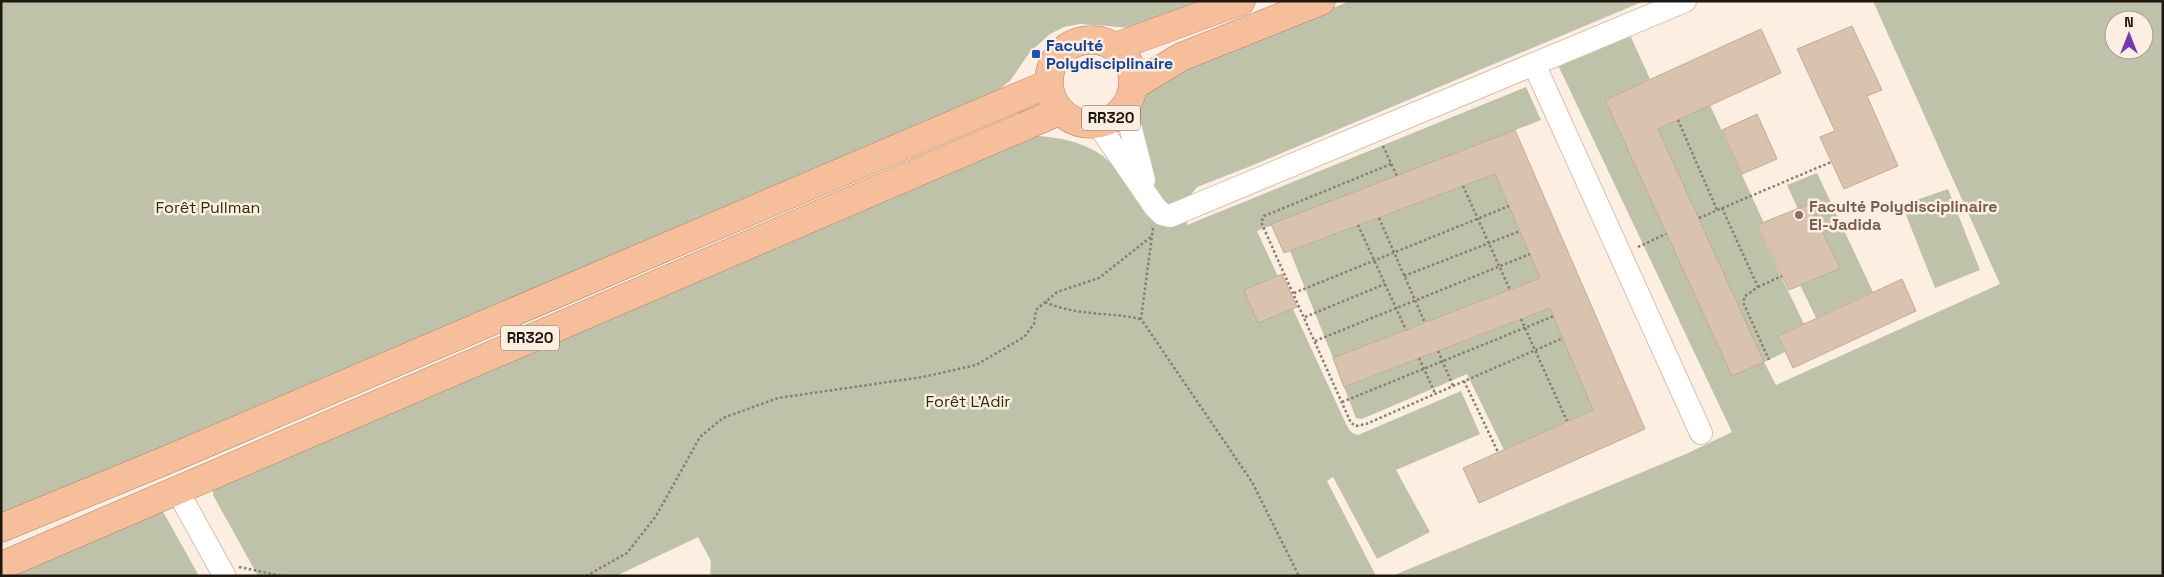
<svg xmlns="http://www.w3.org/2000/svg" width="2164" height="577" font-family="'Space Grotesk',sans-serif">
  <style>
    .green { fill: #bec2a9; fill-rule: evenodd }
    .building { fill: #d9c2ae; stroke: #c2ab97 }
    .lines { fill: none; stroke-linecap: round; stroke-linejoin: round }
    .minor-casing { stroke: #d8c0ac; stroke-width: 24 }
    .highway-casing { stroke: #ab846a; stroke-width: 29 }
    .path { stroke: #897e74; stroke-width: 2.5; stroke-dasharray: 2.5 2.5; stroke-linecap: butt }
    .minor { stroke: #fff; stroke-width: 22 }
    .highway { stroke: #f6be9b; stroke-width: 28 }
    .transit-dot { fill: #1a4fb4; stroke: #fceee1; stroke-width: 2 }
    .education-dot { fill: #8d6e63; stroke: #fceee1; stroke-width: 2 }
    .labels { text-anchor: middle; stroke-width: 5; stroke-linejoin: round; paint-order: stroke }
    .shield { fill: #fceee1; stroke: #61584f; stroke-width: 1 }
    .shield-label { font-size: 15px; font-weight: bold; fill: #1f1710 }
    .transit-label { font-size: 16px; font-weight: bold; fill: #164399; stroke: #fceee1; text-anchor: start }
    .education-label { font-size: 16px; font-weight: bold; fill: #785e54; stroke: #fceee1; text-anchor: start }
    .park-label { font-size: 16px; fill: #2c3004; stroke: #fceee1 }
  </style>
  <rect width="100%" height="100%" fill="#fceee1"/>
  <!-- green -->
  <g class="green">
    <path d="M1,1H1213L1132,28L1080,24L1064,27L1050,34L1030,52L1010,81L992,95L1,519Z"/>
    <path d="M1350,1H1644L1251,166L1197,187L1189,197L1187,225L1526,87L1541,120L1257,231L1347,426L1352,433L1358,435L1461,391L1480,434L1396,470L1430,532L1377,559L1333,477L1327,481L1376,576H710L711,561L698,537L616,576H258L213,495V487L1031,136C1058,136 1091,143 1111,163C1120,173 1128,187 1137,198L1139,107L1150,88L1171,73Z"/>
    <path d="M1873,1H2163V576H1392L1686,454L1732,432L1558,65L1630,35L1650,79L1632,88L1658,129L1710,105L1764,223L1757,226L1804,324L1778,336L1785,352L1764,362L1776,385L2000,284ZM2114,20H2144V50H2114Z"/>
    <path d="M1817,173L1873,292L1816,318L1800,285L1839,268L1809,204L1798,209L1787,185Z"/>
    <path d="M1495,174L1540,278L1333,358L1290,251Z"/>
    <path d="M1948,189L1980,270L1935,288L1902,205Z"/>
    <path d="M1550,308L1593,410L1504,450L1467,374L1362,419L1356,418L1344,387Z"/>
    <path d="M161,508L199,576H1Z"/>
  </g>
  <!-- building -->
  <g class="building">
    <path d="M1852,26L1882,90L1867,96L1898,166L1844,189L1820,137L1835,131L1797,49Z"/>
    <path d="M1761,29L1781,73L1658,129L1764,362L1732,376L1605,100Z"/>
    <path d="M1757,114L1777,159L1742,174L1722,130Z"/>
    <path d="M1515,130L1645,429L1479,503L1463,468L1593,410L1550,308L1344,387L1333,358L1540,278L1495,174L1284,253L1271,224Z"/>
    <path d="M1809,204L1840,268L1789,290L1757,225Z"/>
    <path d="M1282,274L1297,307L1258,323L1244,290Z"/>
    <path d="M1902,279L1916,311L1793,368L1778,336Z"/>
  </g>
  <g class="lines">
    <defs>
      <g id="minor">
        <path d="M1534,64L1701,433"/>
        <path d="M1125,106L1144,180"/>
        <path d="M1097,123L1155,207L1162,214L1170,216L1685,1"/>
        <path d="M177,490L224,575"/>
      </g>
      <g id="highway">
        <circle cx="1091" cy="82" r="42"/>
        <path d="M1115,47L1241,1"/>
        <path d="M1133,86L1181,57L1321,1"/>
        <path d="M1,528L162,462L1048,84"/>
        <path d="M1,566L1060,111"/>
      </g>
    </defs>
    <!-- minor casing -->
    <use href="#minor" class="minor-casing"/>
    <!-- highway casing -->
    <use href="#highway" class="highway-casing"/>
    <!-- path -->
    <g class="path">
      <path d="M1678,120L1717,210"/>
      <path d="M1383,146L1397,176"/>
      <path d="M1391,164L1264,216L1261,222L1351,423L1356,426L1366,424L1563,338"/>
      <path d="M1463,186L1510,290"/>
      <path d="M1722,208L1758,287L1744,297V304L1769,360"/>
      <path d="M1379,218L1425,323"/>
      <path d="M1699,218L1831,162"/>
      <path d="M1358,225L1406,330"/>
      <path d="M1153,228L1141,319L1252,482L1299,576"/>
      <path d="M1638,247L1666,234"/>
      <path d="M1404,276L1520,231"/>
      <path d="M1758,287L1782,276"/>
      <path d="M1294,293L1509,206"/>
      <path d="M1045,302C1076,316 1109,312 1141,319"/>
      <path d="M1305,317L1385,284"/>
      <path d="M1521,319L1567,421"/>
      <path d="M1315,341L1530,254"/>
      <path d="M1438,351L1453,386"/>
      <path d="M1419,358L1435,393"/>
      <path d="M1464,381L1498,452"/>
      <path d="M1342,402L1554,316"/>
      <path d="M239,567L282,576"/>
      <path d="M586,576L627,553L656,516L700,437L723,418L778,398L923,377L976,365L1024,337L1034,324L1036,310L1057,292L1099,278L1152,236"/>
    </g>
    <!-- minor -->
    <use href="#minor" class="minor"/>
    <!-- highway -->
    <use href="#highway" class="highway"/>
  </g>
  <!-- markers -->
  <rect class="transit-dot" x="1031" y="49" width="10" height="10" rx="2.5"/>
  <circle class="education-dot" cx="1799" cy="215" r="5"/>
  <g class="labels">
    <!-- shield labels -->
    <g class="shield">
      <rect x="1082" y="105.5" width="58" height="25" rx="4"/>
      <rect x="501" y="325.5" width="58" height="25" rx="4"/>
    </g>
    <g class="shield-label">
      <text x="1111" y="123">RR320</text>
      <text x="530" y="343">RR320</text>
    </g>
    <!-- transit labels -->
    <g class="transit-label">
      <text x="1046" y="51">Faculté<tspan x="1046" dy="18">Polydisciplinaire</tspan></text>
    </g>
    <!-- education labels -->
    <g class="education-label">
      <text x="1809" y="212">Faculté Polydisciplinaire<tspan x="1809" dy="18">El-Jadida</tspan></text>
    </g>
    <!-- park labels -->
    <g class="park-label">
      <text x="208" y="213">Forêt Pullman</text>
      <text x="968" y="407">Forêt L'Adir</text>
    </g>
  </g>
  <!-- border -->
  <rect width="2164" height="577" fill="none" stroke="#1f1710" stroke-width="5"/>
  <!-- north arrow -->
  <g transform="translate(2129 35)"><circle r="24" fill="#fceee1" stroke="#a4988d"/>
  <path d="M0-4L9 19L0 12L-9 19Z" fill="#7a3aaf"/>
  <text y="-8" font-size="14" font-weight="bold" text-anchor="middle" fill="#1f1710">N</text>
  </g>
</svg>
